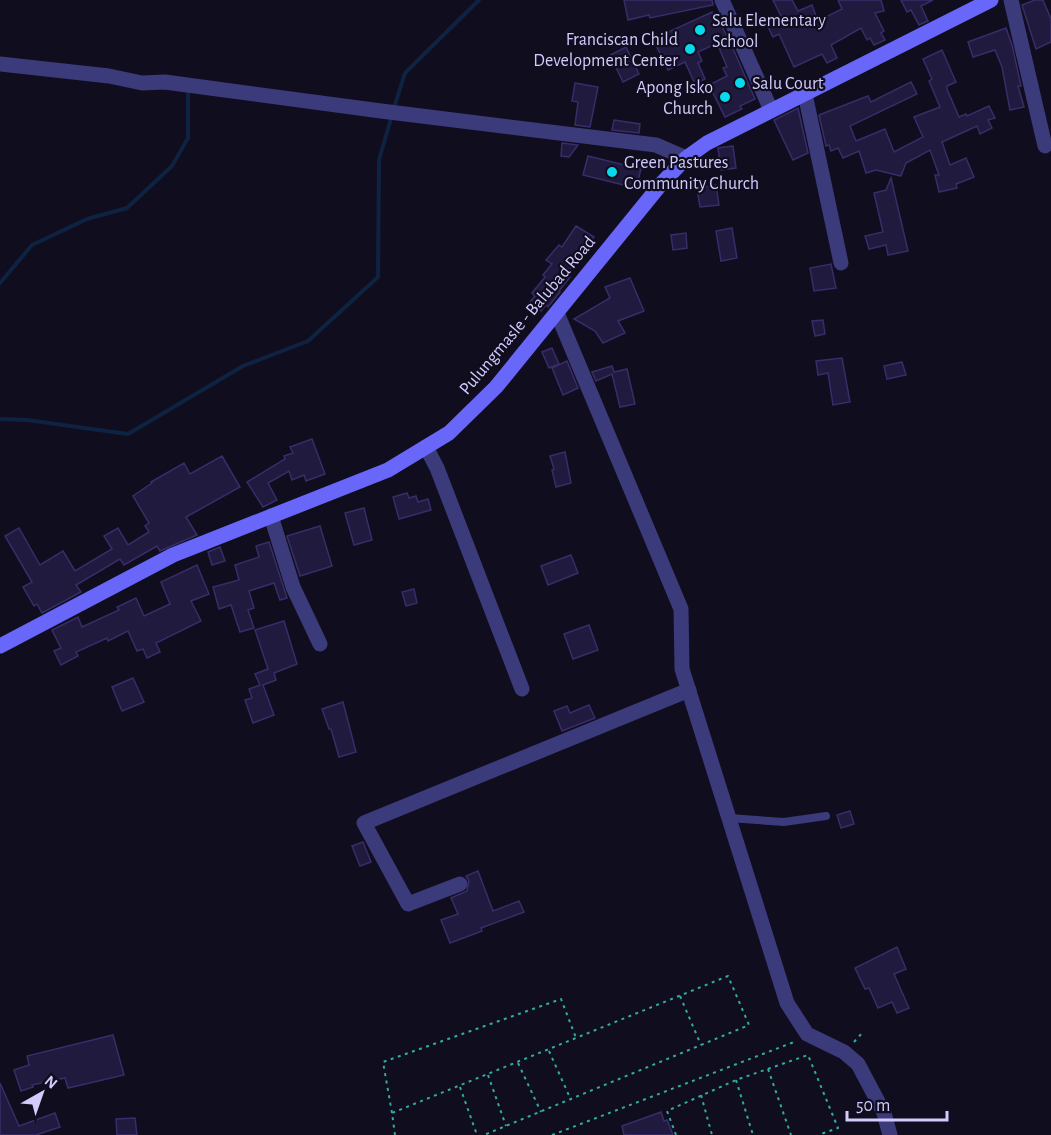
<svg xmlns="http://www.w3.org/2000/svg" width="1051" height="1135" font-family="'Alegreya Sans',sans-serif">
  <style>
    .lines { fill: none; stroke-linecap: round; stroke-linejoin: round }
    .stream { stroke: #0e2341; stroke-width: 4 }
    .building { fill: #201a3e; stroke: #382d69; stroke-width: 1.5 }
    .path { stroke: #32aba1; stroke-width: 2; stroke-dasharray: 3 4.5; stroke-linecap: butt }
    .lane { stroke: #3b3a7b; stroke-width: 8 }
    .street { stroke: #3b3a7b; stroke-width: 15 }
    .secondary { stroke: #6867f9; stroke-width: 15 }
    .poi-dot { fill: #09d9ec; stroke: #100d1e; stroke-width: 2 }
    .labels { text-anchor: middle; stroke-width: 4.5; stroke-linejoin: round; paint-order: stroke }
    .poi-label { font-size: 18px; fill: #d1ccfd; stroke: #100d1e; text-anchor: start }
    .street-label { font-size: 18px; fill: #d1ccfd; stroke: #100d1e }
  </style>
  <rect width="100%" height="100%" fill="#100d1e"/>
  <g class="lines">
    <!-- stream -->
    <g class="stream">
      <path d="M394,108L405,73L479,0"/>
      <path d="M0,283L32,245L87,219L127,208L172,166L188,138V90"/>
      <path d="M0,419L27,420L128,434L243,366L308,341L378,277L379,160L392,115"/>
    </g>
  </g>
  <!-- building -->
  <g class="building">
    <path d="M624,0H712L713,5L650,18L649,15L628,20Z"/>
    <path d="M773,0H792L798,11L812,5L818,21L842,9L838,0H881L884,11L875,13L884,31L881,33L885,40L874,45L870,38L867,40L861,28L831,45L837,58L827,63L822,54L794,67L779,34L773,37L768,27L776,24L775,21L782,18Z"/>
    <path d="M901,0H933L921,6L928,21L919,25L911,10L907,12Z"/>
    <path d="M1035,0H1043L1051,19V42L1036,49L1022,5Z"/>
    <path d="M712,12L713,16L716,15L731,44L755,99L740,106L742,109L725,117L709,85L727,76L723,68L727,67L717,43L698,52L702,61L698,63L705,79L695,84L685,62L668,70L653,39Z"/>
    <path d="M1006,28L1012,45L1021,86H1018L1024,107L1010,110L1002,67L995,50L973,57L968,42Z"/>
    <path d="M626,47L639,74L623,82L610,55Z"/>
    <path d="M942,50L956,82L947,86V89L959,117L966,114L967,116L989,106L995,118L988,120L992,128L980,134L977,126L942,142L950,165L966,158L974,177L956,184L957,188L939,192L935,175H939L930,150L906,163L901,176L876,170L866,173L859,151L843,158L838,148L831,151L829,145L826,146L819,115L868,96L871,102L911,82L917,94L850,126L856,141L885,129L894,152L923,137L914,117L940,107L929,81L932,79L923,59Z"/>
    <path d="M575,83L598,87L590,127L575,125L578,102L572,101Z"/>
    <path d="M798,108L808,153L793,160L774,120Z"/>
    <path d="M614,120L640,124L639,133L612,130Z"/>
    <path d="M562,143L578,145L569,157L561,156Z"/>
    <path d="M733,146L736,168L721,170L718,148Z"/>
    <path d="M588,156L641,169L636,188L583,175Z"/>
    <path d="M891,178L908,251L888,255L886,245L869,249L865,236L883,232L874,193L886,190Z"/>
    <path d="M716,185L719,205L700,207L697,188Z"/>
    <path d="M576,226L594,237L567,274L570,277L559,291L560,292L548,307L546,305L541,311L530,302L535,296L532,293L545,277L543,275L552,264L546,260L559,245L562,247Z"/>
    <path d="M732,228L737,258L721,261L716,231Z"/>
    <path d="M686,233L687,248L673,250L671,235Z"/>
    <path d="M831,264L836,288L814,291L810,268Z"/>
    <path d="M630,278L644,311L618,321L625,333L603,343L595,331L574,319L610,298L605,287Z"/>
    <path d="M823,320L825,334L815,336L812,321Z"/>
    <path d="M552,348L559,364L549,368L542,352Z"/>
    <path d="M842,358L850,402L833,405L828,373L818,375L816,361Z"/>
    <path d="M567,361L578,388L563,395L552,368Z"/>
    <path d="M902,362L906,375L887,379L884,366Z"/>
    <path d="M612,366L614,372L627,369L635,404L620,407L612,374L596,381L592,372Z"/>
    <path d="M312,439L325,474L306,481L304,475L292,480L289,471L268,483L277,500L263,507L247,482L285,459L284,456L293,453L290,447Z"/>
    <path d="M565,452L571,483L556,487L552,470L554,469L550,456Z"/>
    <path d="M222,456L240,487L186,517L197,535L160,551L157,546L124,565L120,559L76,585L81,592L42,613L37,604L34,606L23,587L32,582L5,536L19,528L40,565L63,551L75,571L112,549L104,536L118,528L128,545L149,532L145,526L149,523L133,496L152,483L151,482L184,463L190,474Z"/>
    <path d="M407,493L409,498L416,496L418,502L428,499L431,510L399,519L393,497Z"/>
    <path d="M364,508L372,540L354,545L345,513Z"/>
    <path d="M320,526L332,566L300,576L287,536Z"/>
    <path d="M269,542L287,598L280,600L274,583L249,591L254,608L248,610L254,628L240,632L231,605L219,609L213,587L239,580L235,565L259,557L256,546Z"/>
    <path d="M220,547L225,561L212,565L208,552Z"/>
    <path d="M571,555L578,573L548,585L541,566Z"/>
    <path d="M197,565L209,594L191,601L201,621L156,643L160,652L147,658L143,649L137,651L128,631L108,641L107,638L76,652L78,656L61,665L54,651L61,648L52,630L78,617L82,627L119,610L117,607L136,598L144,616L170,604L161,582Z"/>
    <path d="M414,589L417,603L406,606L402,592Z"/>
    <path d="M284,621L297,664L274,673L276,680L263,685L274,715L253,723L245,700L252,698L249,689L260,685L255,674L268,669L255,630Z"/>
    <path d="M589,625L598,650L573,659L564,634Z"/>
    <path d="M133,678L144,702L122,711L112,687Z"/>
    <path d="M343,702L356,752L339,757L331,729H329L322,709Z"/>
    <path d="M589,705L595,718L562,731L554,711L567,706L570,713Z"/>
    <path d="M850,811L854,824L841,828L837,815Z"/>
    <path d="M363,842L371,862L360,866L352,846Z"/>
    <path d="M478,871L493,911L519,901L524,912L481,928L482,931L450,943L441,920L458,914L451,898L467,891L469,881L466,876Z"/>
    <path d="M897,947L906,969L894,974L909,1008L897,1013L892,1002L878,1008L869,988L865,989L855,968Z"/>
    <path d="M113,1035L124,1075L68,1088L65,1078L32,1085L33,1087L21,1091L14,1070L29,1065L27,1056Z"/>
    <path d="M0,1083L19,1126L55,1113L60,1127L36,1135H0Z"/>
    <path d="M661,1112L664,1121L667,1120L673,1135H624L622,1126Z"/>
    <path d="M135,1118L137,1135H117L116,1119Z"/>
  </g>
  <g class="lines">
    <!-- path -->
    <g class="path">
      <path d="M680,996L701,1045"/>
      <path d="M854,1042L864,1031"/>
      <path d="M549,1051L571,1100"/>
      <path d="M518,1063L541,1112"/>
      <path d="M768,1069L791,1135"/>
      <path d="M488,1075L506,1126"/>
      <path d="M736,1080L753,1135"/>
      <path d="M460,1087L477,1135"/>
      <path d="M701,1095L712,1135"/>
      <path d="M392,1113L383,1062L561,999L576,1038"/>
      <path d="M395,1135L392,1113L728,976L749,1025L484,1135"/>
      <path d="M552,1135L794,1042"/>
      <path d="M676,1135L667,1111L736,1080L808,1055L838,1128L818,1135"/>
    </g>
    <!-- lane -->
    <path class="lane" d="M729,818L784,822L826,816"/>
    <!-- street -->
    <g class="street">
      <path d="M722,0L771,110"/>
      <path d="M1011,0L1045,146"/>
      <path d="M0,64L109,76L142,83L165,82L381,111L656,145L686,158"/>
      <path d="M805,94L841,263"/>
      <path d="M557,313L681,609L682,669L787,1003L807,1034L844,1052L858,1064L884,1113L890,1135"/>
      <path d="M426,447L437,468L522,689"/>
      <path d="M271,516L293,587L320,644"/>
      <path d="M460,884L408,904L364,823L689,690"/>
    </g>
    <!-- secondary -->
    <path class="secondary" d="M0,646L173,555L388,470L449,433L496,387L661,184L686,158L707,143L991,0"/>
  </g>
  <!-- markers -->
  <g class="poi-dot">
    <circle cx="700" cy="30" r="6"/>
    <circle cx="690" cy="49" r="6"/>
    <circle cx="740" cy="83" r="6"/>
    <circle cx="725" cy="97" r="6"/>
    <circle cx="612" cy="172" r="6"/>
  </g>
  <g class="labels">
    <!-- poi labels -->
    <g class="poi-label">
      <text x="712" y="26">Salu Elementary<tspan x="712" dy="21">School</tspan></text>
      <text x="678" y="45" text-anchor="end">Franciscan Child<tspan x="678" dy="21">Development Center</tspan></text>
      <text x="752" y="89">Salu Court</text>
      <text x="713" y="93" text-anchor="end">Apong Isko<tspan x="713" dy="21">Church</tspan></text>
      <text x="624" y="168">Green Pastures<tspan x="624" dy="21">Community Church</tspan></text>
    </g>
    <!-- street labels -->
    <g class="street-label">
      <text transform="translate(527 315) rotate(-50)" y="6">Pulungmasle - Balubad Road</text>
    </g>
  </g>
  <!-- north arrow -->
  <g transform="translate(42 1093) rotate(40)" stroke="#100d1e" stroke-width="4.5" paint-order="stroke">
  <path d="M0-4.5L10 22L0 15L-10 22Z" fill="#d1ccfd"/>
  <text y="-9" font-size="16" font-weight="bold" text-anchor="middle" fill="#d1ccfd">N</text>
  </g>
  <!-- scale -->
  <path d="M847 1111v9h100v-9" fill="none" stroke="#d1ccfd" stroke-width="3"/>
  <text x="856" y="1111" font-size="18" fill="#d1ccfd" stroke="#100d1e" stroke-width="4.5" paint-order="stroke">50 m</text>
</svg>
